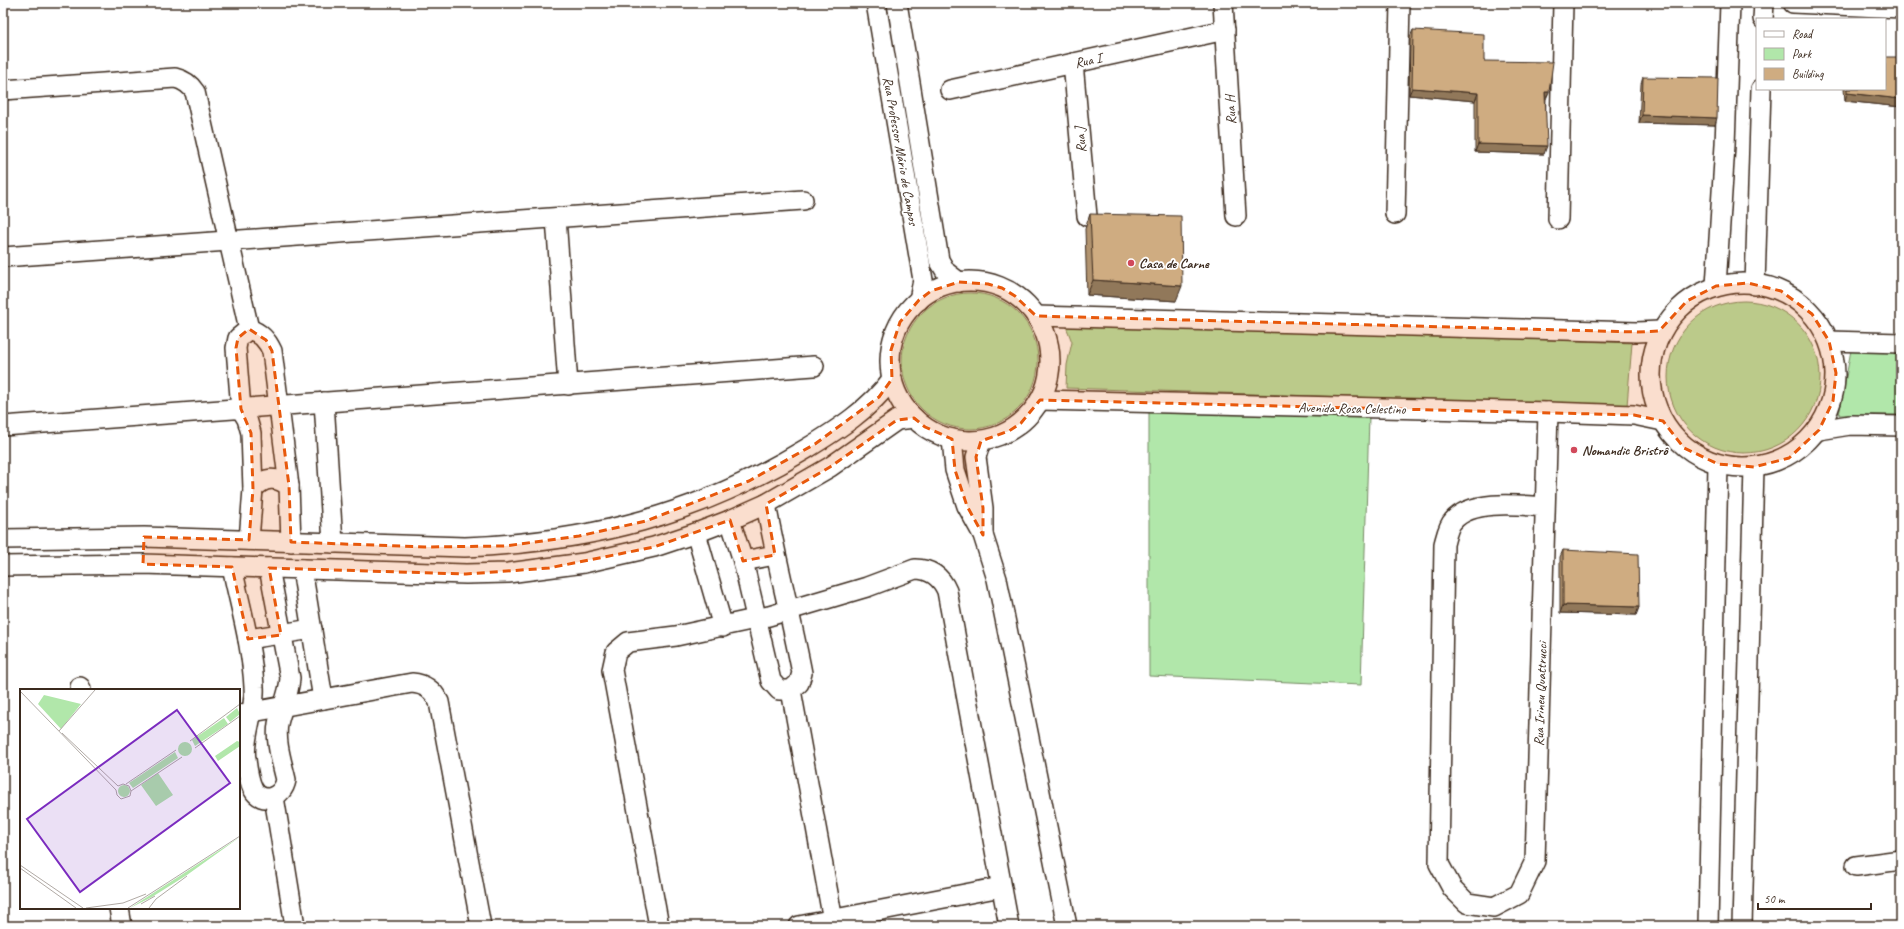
<svg xmlns="http://www.w3.org/2000/svg" width="1904" height="929" font-family="Caveat,sans-serif">
  <style>
    .green { fill: #b1e7aa; stroke: #768864 }
    .lines { fill: none; stroke-linecap: round; stroke-linejoin: round }
    .minor-casing { stroke: #3b2a1e; stroke-width: 22 }
    .minor { stroke: #fff; stroke-width: 19 }
    .wall { fill: #b2946f; stroke: #3b2a1e }
    .shaded-wall { fill: #91785a; stroke: #3b2a1e }
    .building { fill: #cfac81; stroke: #3b2a1e }
    .marked { fill: #e8590c; fill-opacity: 0.2; stroke: #e8590c; stroke-width: 3; stroke-dasharray: 8 5; stroke-linejoin: round }
    .poi-dot { fill: #d1495b; stroke: #fff; stroke-width: 1.5 }
    .labels { text-anchor: middle; stroke-width: 3.5; stroke-linejoin: round; paint-order: stroke }
    .street-label { font-size: 14px; fill: #3b2a1e; stroke: #fff }
    .poi-label { font-size: 14px; font-weight: bold; fill: #3b2a1e; stroke: #fff; text-anchor: start }
    .inset-road { fill: none; stroke: #b1aaa5; stroke-width: 1 }
    .view { fill: #7b2cbf; fill-opacity: 0.15; stroke: #7b2cbf; stroke-width: 2 }
    .inset-edge { fill: none; stroke: #3b2a1e; stroke-width: 2 }
  </style>
  <rect width="100%" height="100%" fill="#fff"/>
  <filter id="ink" filterUnits="userSpaceOnUse"><feTurbulence type="fractalNoise" baseFrequency=".025" numOctaves="2"/><feDisplacementMap in="SourceGraphic" scale="8" xChannelSelector="R" yChannelSelector="G"/><feConvolveMatrix kernelMatrix="1 2 1 2 8 2 1 2 1" color-interpolation-filters="sRGB"/></filter>
  <g filter="url(#ink)">
    <!-- green -->
    <g class="green">
      <circle cx="970" cy="361" r="68"/>
      <circle cx="1744" cy="377" r="76"/>
      <path d="M1064,321L1632,343L1627,406L1066,388L1067,365L1072,342Z"/>
      <path d="M1851,350L1901,351V415H1839Z"/>
      <path d="M1149,411L1369,417L1361,685L1149,676Z"/>
    </g>
    <g class="lines">
      <defs>
        <g id="minor">
          <path d="M876,3L923,280L919,300"/>
          <path d="M897,3L939,260L946,272L959,282"/>
          <path d="M1223,3L1236,216"/>
          <path d="M1793,3L1901,8"/>
          <path d="M1763,19L1764,3"/>
          <path d="M1073,63L1087,216"/>
          <path d="M3,90L175,78C184,80 190,84 195,92L249,329"/>
          <path d="M950,90L1225,30"/>
          <path d="M1395,214L1400,3"/>
          <path d="M556,218L568,385"/>
          <path d="M1558,219L1563,3"/>
          <path d="M3,257L803,200"/>
          <circle cx="970" cy="361" r="80"/>
          <circle cx="1743" cy="375" r="92"/>
          <path d="M1755,285L1761,89"/>
          <path d="M1716,286L1725,145L1730,3"/>
          <path d="M1036,316L1637,332L1659,331"/>
          <path d="M1829,341L1901,343"/>
          <path d="M1040,400L1548,412L1634,415L1663,421"/>
          <path d="M324,402L333,543"/>
          <path d="M3,426L814,366"/>
          <path d="M1819,430L1850,425L1901,426"/>
          <path d="M952,439L955,470L967,506L983,535L997,579L1067,926"/>
          <path d="M981,441L976,457L983,508V534"/>
          <path d="M253,489C264,477 276,476 289,486"/>
          <path d="M1545,507C1520,505 1471,499 1453,521C1448,526 1446,537 1444,544L1439,864L1452,888L1467,903L1494,907L1519,894L1535,861L1548,412"/>
          <path d="M730,520L743,561L771,681L779,690H791L799,683L802,673C791,616 776,560 766,504"/>
          <path d="M696,533L723,627"/>
          <path d="M3,539L144,537L465,547C591,542 697,515 806,449C837,430 870,409 892,379"/>
          <path d="M249,540L253,489L251,433L247,419L241,409L236,348L238,338L249,329C261,333 267,340 272,351L289,486L291,542"/>
          <path d="M743,561L775,555"/>
          <path d="M3,566L143,564L466,574L508,573L584,563L654,547L696,533L730,520L766,504L830,467L897,420L914,418"/>
          <path d="M232,567C240,606 252,646 254,687C256,710 242,739 246,759C247,768 249,781 253,789C262,806 283,797 286,780C282,762 275,742 278,724C281,708 289,696 290,678L269,568"/>
          <path d="M302,569L323,699"/>
          <path d="M248,639L312,629"/>
          <path d="M80,687L81,690"/>
          <path d="M791,690L834,926"/>
          <path d="M241,714L412,683C425,684 433,690 439,702L481,926"/>
          <path d="M274,797L295,926"/>
          <path d="M1856,866L1901,860"/>
          <path d="M119,908L122,926"/>
          <path d="M659,926L612,670L616,652L628,642L676,636L769,616L867,587L915,569C931,569 941,577 947,591L1009,926"/>
          <path d="M799,926L1001,887"/>
          <path d="M1708,926L1718,464"/>
          <path d="M1742,926L1754,467"/>
        </g>
      </defs>
      <!-- minor casing -->
      <use href="#minor" class="minor-casing"/>
      <!-- minor -->
      <use href="#minor" class="minor"/>
    </g>
    <!-- wall -->
    <g class="wall">
      <path d="M1413,30L1484,61L1546,99L1544,154L1475,152V101L1409,95L1410,37Z"/>
      <path d="M1901,57V107L1845,101L1844,89H1885Z"/>
      <path d="M1643,77L1715,125L1639,123L1641,84Z"/>
      <path d="M1090,214L1176,301L1087,295L1085,229Z"/>
      <path d="M1563,550L1639,607L1636,615L1560,613V557Z"/>
    </g>
    <!-- shaded-wall -->
    <g class="shaded-wall">
      <path d="M1412,88L1478,93L1475,101L1409,95Z"/>
      <path d="M1545,92H1549L1546,99Z"/>
      <path d="M1847,93L1901,99V107L1845,101Z"/>
      <path d="M1642,115L1717,118L1715,125L1639,123Z"/>
      <path d="M1478,144L1547,146L1544,154L1475,152Z"/>
      <path d="M1093,280L1182,286L1176,301L1087,295Z"/>
      <path d="M1563,605L1639,607L1636,615L1560,613Z"/>
    </g>
    <!-- building -->
    <g class="building">
      <path d="M1413,30L1484,34V61L1553,62L1549,92H1545L1547,146L1478,144V93L1412,88Z"/>
      <path d="M1885,57H1901V99L1847,93V89H1885Z"/>
      <path d="M1643,77L1718,78L1717,118L1642,115Z"/>
      <path d="M1090,214L1181,216L1182,286L1093,280Z"/>
      <path d="M1563,550L1638,554L1639,607L1563,605Z"/>
    </g>
  </g>
  <!-- marked area -->
  <path class="marked" d="M959,282L988,284L1002,288L1015,296L1036,316L1637,332L1659,331L1687,301L1716,286L1748,283L1781,291L1812,314L1829,341L1836,373L1833,401L1819,430L1789,458L1754,467L1718,464L1684,448L1663,421L1634,415L1040,400L1021,423L1009,431L981,441L976,457L983,508V535L967,506L955,470L952,439L925,427L914,418L897,420L830,467L766,504L775,555L743,561L730,520L654,547L549,568L466,574L269,568L281,635L248,639L232,567L143,564L144,537L249,540L253,489L251,433L241,409L236,348L238,338L249,329L266,340L272,351L289,486L291,542L425,547L505,546L579,536L646,521L749,481L815,444L879,397L892,379L891,350L900,322L919,300L931,291Z"/>
  <!-- markers -->
  <g class="poi-dot">
    <circle cx="1131" cy="263" r="4"/>
    <circle cx="1574" cy="450" r="4"/>
  </g>
  <g class="labels">
    <!-- street labels -->
    <g class="street-label">
      <text transform="translate(1088 60) rotate(-12)" y="5">Rua I</text>
      <text transform="translate(1230 110) rotate(-93)" y="5">Rua H</text>
      <text transform="translate(1080 140) rotate(-95)" y="5">Rua J</text>
      <text transform="translate(901 151) rotate(80)" y="5">Rua Professor Mário de Campos</text>
      <text transform="translate(1352 408) rotate(1)" y="5">Avenida Rosa Celestino</text>
      <text transform="translate(1540 694) rotate(-88)" y="5">Rua Irineu Quattrucci</text>
    </g>
    <!-- poi labels -->
    <g class="poi-label">
      <text x="1139" y="268">Casa de Carne</text>
      <text x="1582" y="455">Nomandic Bristrô</text>
    </g>
  </g>
  <!-- overview -->
  <g transform="translate(20 689)">
    <rect width="220" height="220" fill="#fff"/>
    <path d="M24,6L61,15L41,40L18,15ZM217,19L220,25L210,33L206,28ZM204,29L208,35L175,57L172,51ZM217,52L220,53V57L198,72L195,67ZM158 60a7 7 0 1 1 14 0a7 7 0 1 1-14 0ZM155,63L158,69L113,99L109,94ZM138,84L153,106L136,117L121,96ZM98 102a6 6 0 1 1 12 0a6 6 0 1 1-12 0ZM220,148L167,186L132,208L110,219Z" fill="#b1e7aa"/>
    <path class="inset-road" d="M0,2L96,101M39,42L75,1M42,44L98,97M170,52L220,15M175,59L220,27M106,95L156,61M96,101L97,106L101,110L110,107L111,102L109,97L103,95L98,97M111,102L162,68M0,176L63,219M0,179L56,219M121,215L135,207M66,219L103,214L126,205M108,219L220,147M129,219L136,210L167,187"/>
    <path class="view" d="M157,21L210,94L60,203L7,130Z"/>
    <rect width="220" height="220" class="inset-edge"/>
  </g>
  <!-- margin -->
  <rect width="1904" height="929" fill="none" stroke="#fff" stroke-width="16"/>
  <rect x="8" y="8" width="1888" height="913" fill="none" stroke="#3b2a1e" stroke-width="1.5" filter="url(#ink)"/>
  <!-- legend -->
  <rect x="1756" y="18" width="130" height="72" fill="#ffffff" stroke="#b1aaa5"/>
  <rect x="1764" y="31" width="20" height="6" fill="#ffffff" stroke="#b1aaa5"/>
  <text x="1792" y="38" font-size="12" fill="#3b2a1e">Road</text>
  <rect x="1764" y="48" width="20" height="12" fill="#b1e7aa" stroke="#b1aaa5"/>
  <text x="1792" y="58" font-size="12" fill="#3b2a1e">Park</text>
  <rect x="1764" y="68" width="20" height="12" fill="#cfac81" stroke="#b1aaa5"/>
  <text x="1792" y="78" font-size="12" fill="#3b2a1e">Building</text>
  <!-- scale -->
  <path d="M1758 903v6h113v-6" fill="none" stroke="#3b2a1e" stroke-width="2"/>
  <text x="1764" y="903" font-size="12" fill="#3b2a1e" stroke="#ffffff" stroke-width="3" paint-order="stroke">50 m</text>
</svg>
